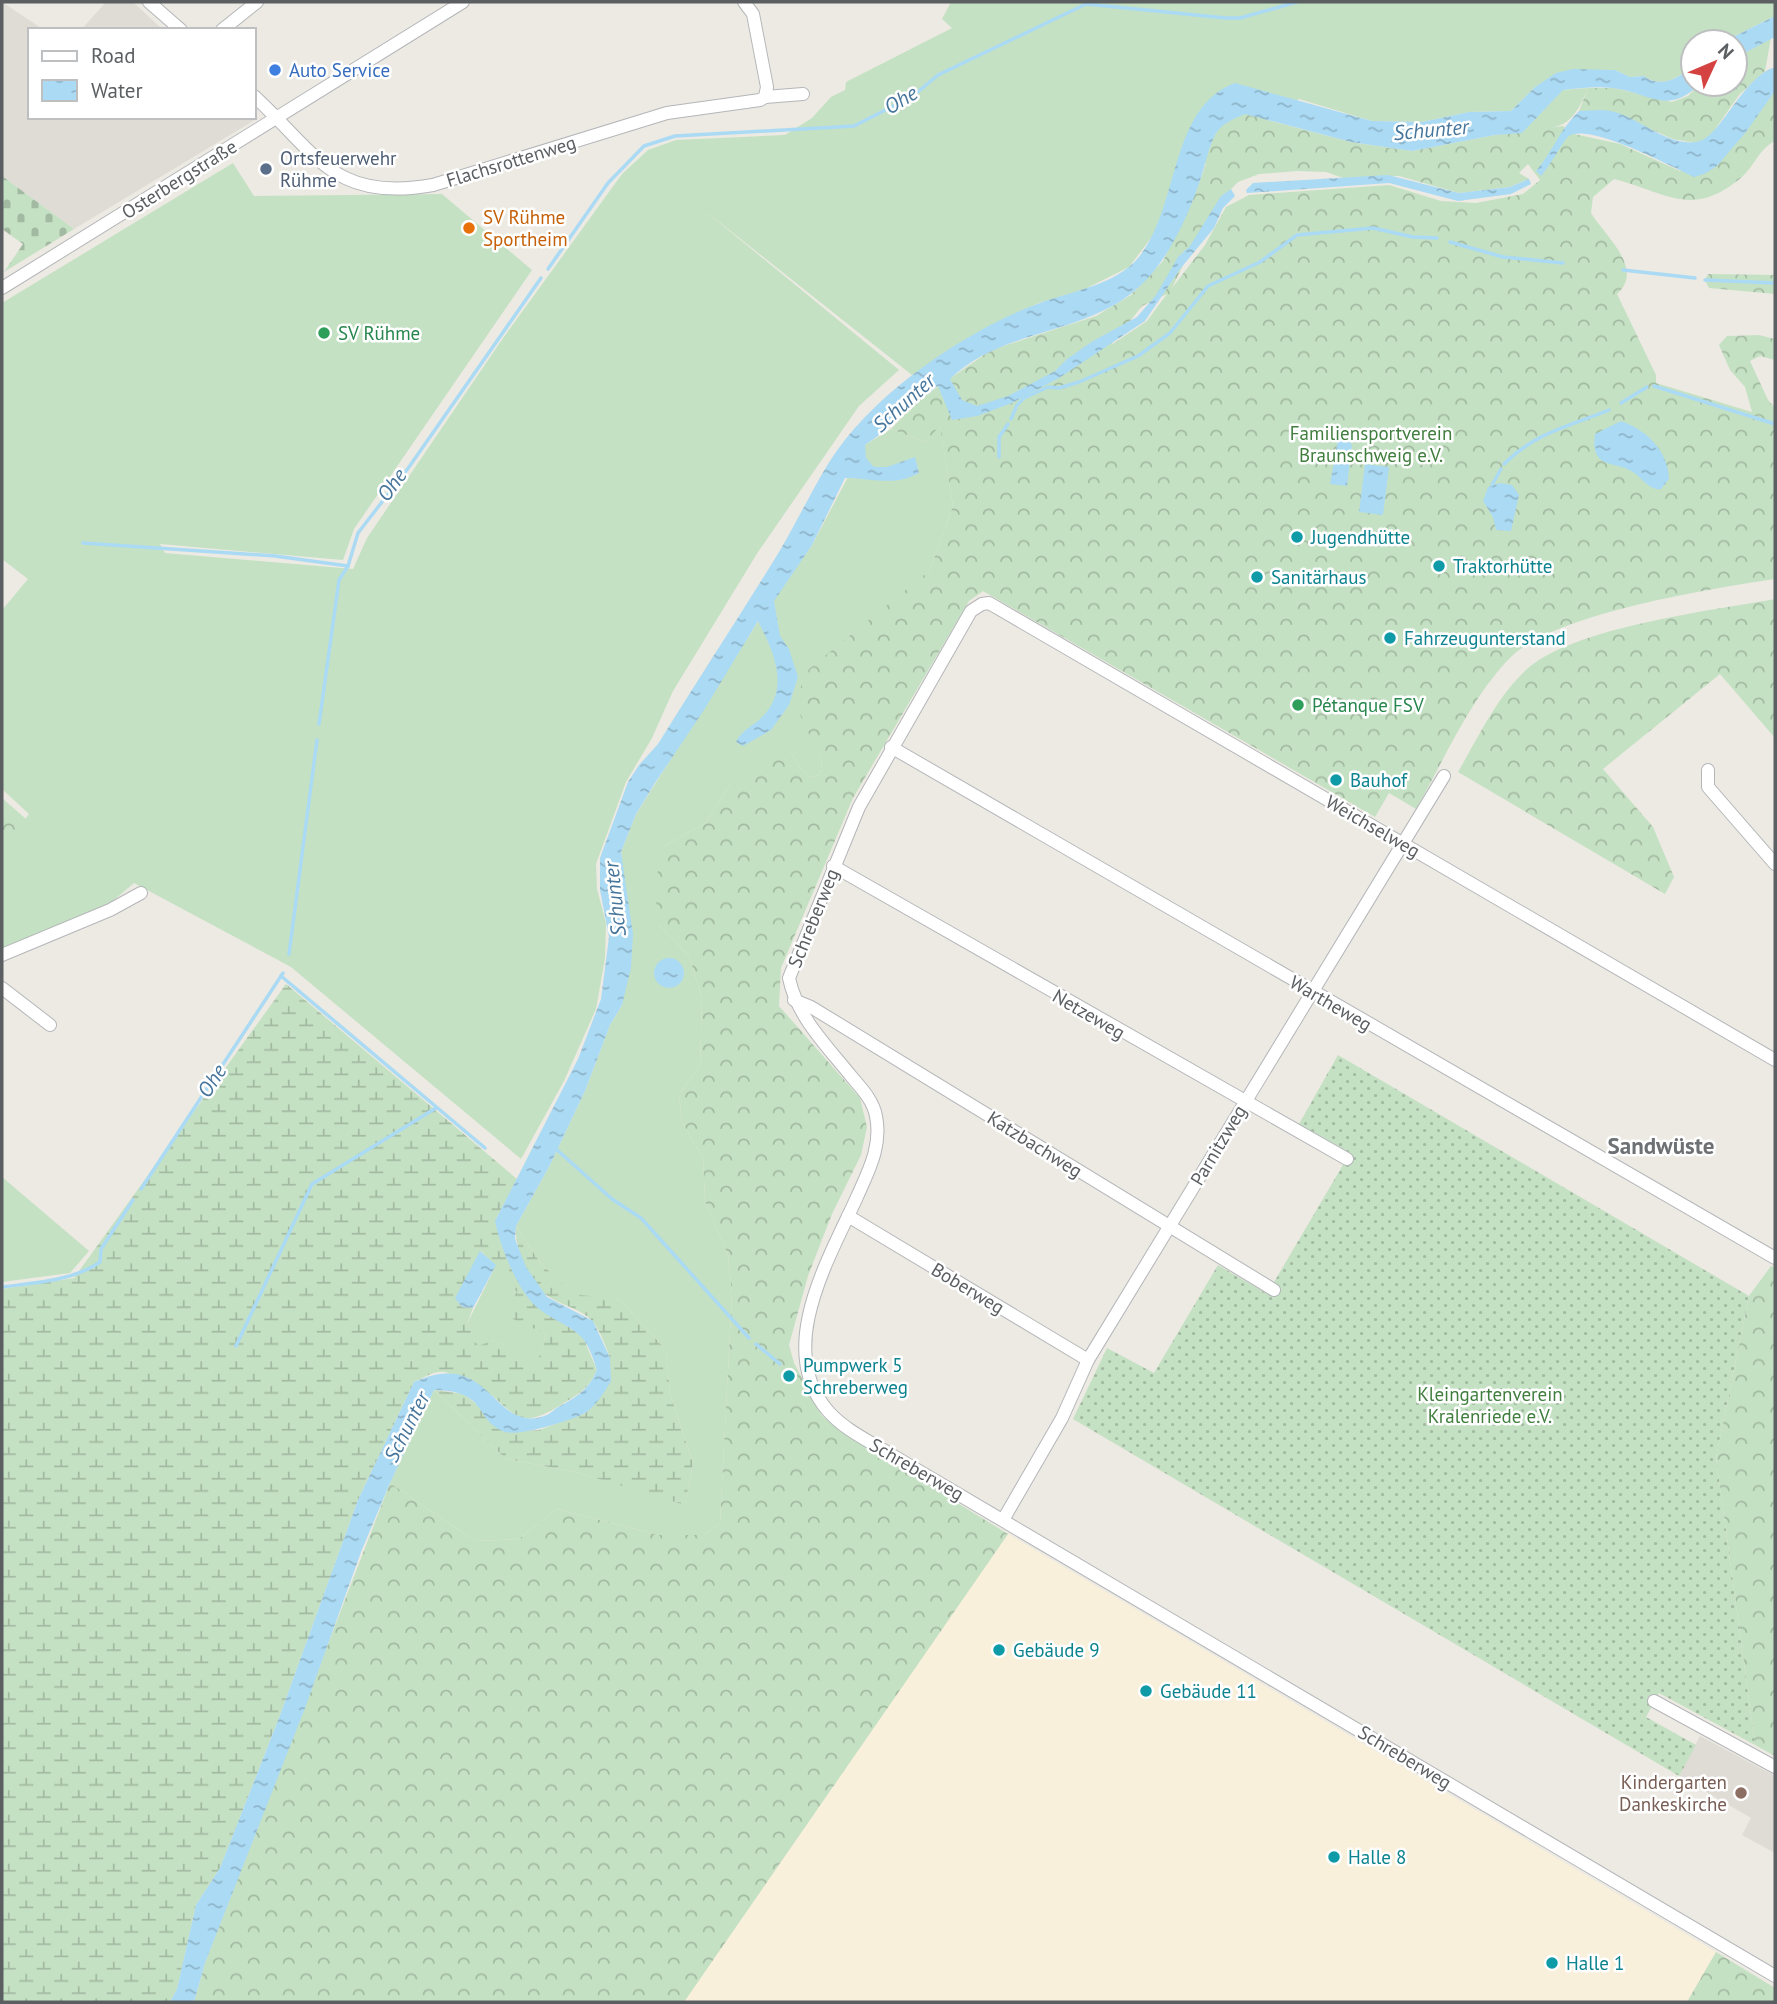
<svg xmlns="http://www.w3.org/2000/svg" width="1777" height="2004" font-family="'PT Sans',sans-serif">
  <style>
    .commercial { fill: #f9f0db }
    .education { fill: #dfdbd5 }
    .grass { fill: #c5e1c3 }
    .forest { fill: url(#forest-crowns); fill-rule: evenodd }
    .wetland { fill: url(#wetland-marsh); fill-rule: evenodd }
    .cemetery { fill: url(#cemetery-stones) }
    .garden { fill: url(#garden-dots) }
    .water { fill: url(#water-ripples) }
    .lines { fill: none; stroke-linecap: round; stroke-linejoin: round }
    .stream { stroke: #abdaf4; stroke-width: 3.5 }
    .minor-casing { stroke: #b4b6b9; stroke-width: 14 }
    .minor { stroke: #fff; stroke-width: 12 }
    .shop-dot { fill: #3f7fe0; stroke: #fff; stroke-width: 2.5 }
    .service-dot { fill: #5c6f8a; stroke: #fff; stroke-width: 2.5 }
    .food-dot { fill: #e8710a; stroke: #fff; stroke-width: 2.5 }
    .leisure-dot { fill: #2e9e5b; stroke: #fff; stroke-width: 2.5 }
    .culture-dot { fill: #0f9aa8; stroke: #fff; stroke-width: 2.5 }
    .education-dot { fill: #8d6e63; stroke: #fff; stroke-width: 2.5 }
    .labels { text-anchor: middle; stroke-width: 5; stroke-linejoin: round; paint-order: stroke }
    .shop-label { font-size: 19px; fill: #366cbe; stroke: #fff; text-anchor: start }
    .service-label { font-size: 19px; fill: #4e5e75; stroke: #fff; text-anchor: start }
    .street-label { font-size: 19px; fill: #5b5f62; stroke: #fff }
    .food-label { font-size: 19px; fill: #c56008; stroke: #fff; text-anchor: start }
    .leisure-label { font-size: 19px; fill: #27864d; stroke: #fff; text-anchor: start }
    .park-label { font-size: 19px; fill: #407e3e; stroke: #fff }
    .culture-label { font-size: 19px; fill: #0d838f; stroke: #fff; text-anchor: start }
    .education-label { font-size: 19px; fill: #785e54; stroke: #fff; text-anchor: end }
    .water-label { font-size: 21px; font-style: italic; fill: #47769c; stroke: #fff }
    .quarter-label { font-size: 23px; font-weight: bold; fill: #6d7174; stroke: #fff }
  </style>
  <defs>
    <pattern id="forest-crowns" width="20" height="18" patternUnits="userSpaceOnUse" patternTransform="scale(1.75)"><rect width="20" height="18" fill="#c5e1c3"/><path d="M2 6a3 3 0 1 1 6 0M12 15a3 3 0 1 1 6 0" fill="none" stroke="#a3baa2"/></pattern>
    <pattern id="wetland-marsh" width="20" height="14" patternUnits="userSpaceOnUse" patternTransform="scale(1.75)"><rect width="20" height="14" fill="#c5e1c3"/><path d="M1 5h8M5 5V1M11 12h8M15 12V8" fill="none" stroke="#a3baa2"/></pattern>
    <pattern id="cemetery-stones" width="16" height="16" patternUnits="userSpaceOnUse" patternTransform="scale(1.75)"><rect width="16" height="16" fill="#c5e1c3"/><path d="M2 7V4a2 2 0 0 1 4 0v3zM10 15v-3a2 2 0 0 1 4 0v3z" fill="#a3baa2"/></pattern>
    <pattern id="garden-dots" width="8" height="8" patternUnits="userSpaceOnUse" patternTransform="scale(1.75)"><rect width="8" height="8" fill="#c5e1c3"/><path d="M2 2h.1M6 6h.1" fill="none" stroke="#a3baa2" stroke-width="1.8" stroke-linecap="round"/></pattern>
    <pattern id="water-ripples" width="26" height="14" patternUnits="userSpaceOnUse" patternTransform="scale(1.75)"><rect width="26" height="14" fill="#abdaf4"/><path d="M2 4q2-2 4 0t4 0M15 11q2-2 4 0t4 0" fill="none" stroke="#8eb4c9"/></pattern>
  </defs>
  <rect width="100%" height="100%" fill="#eceae3"/>
  <!-- commercial -->
  <path class="commercial" d="M1008,1534L1716,1952L1687,2002H684Z"/>
  <!-- education -->
  <g class="education">
    <path d="M2,2L44,30H30V117H254V114L258,118L74,229L2,176Z"/>
    <path d="M106,2H133L163,30H81Z"/>
    <path d="M1700,1736L1775,1776V1853L1742,1835L1751,1818L1679,1776Z"/>
  </g>
  <!-- grass -->
  <g class="grass">
    <path d="M951,2H1775V16L1723,42H1693V65C1680,78 1661,89 1644,76L1630,77L1615,70L1535,87L1511,111L1469,112L1422,122L1372,121L1299,99L1172,187L1157,230L1129,267L1079,292L1039,303L993,324L912,375L704,210L899,370L859,406L758,552L673,691L652,738L626,782L596,864L597,889L606,923L605,958L596,1009L564,1081L521,1159L291,967L134,883L107,906L2,948V850L29,814L2,789V610L28,579L2,559V303L233,163L254,196L442,194L532,270L354,529L343,560L160,544L165,553L353,569L367,538L501,341L622,174L648,150L676,140L785,135L812,118L831,97L845,90L846,82L952,28L942,19Z"/>
    <path d="M1588,88C1571,129 1563,126 1522,133L1562,90Z"/>
    <path d="M940,425L953,506L930,570L886,608L813,742L822,762L820,775L811,777L800,768L790,751L734,779L705,823L665,846L659,925L689,956L702,998L700,1066L679,1094L682,1122L703,1158L705,1201L728,1255L732,1294L720,1523L705,1535H659L556,1509L519,1539L475,1541L390,1483L434,1390L506,1459L576,1472L685,1504L693,1463L670,1394L666,1350L620,1300L574,1295L541,1264L516,1226L550,1165L585,1091L610,1025L622,1005L624,882L621,852L636,814L759,620L812,545L865,445L891,429L925,442Z"/>
    <path d="M2,1177L89,1251L70,1273L2,1282Z"/>
    <path d="M496,1265L518,1293L503,1313L546,1334L537,1364L494,1340L478,1347L467,1324Z"/>
  </g>
  <!-- forest -->
  <g class="forest">
    <path d="M1771,38L1765,71L1739,95L1709,138L1695,143L1673,139L1610,111H1579L1588,88H1614L1672,102L1688,96L1700,84H1735V58Z"/>
    <path d="M1775,91V141C1759,149 1755,165 1742,177C1692,219 1668,193 1614,179L1593,197L1591,213C1606,237 1645,269 1617,294L1656,375V383L1752,412L1745,387L1730,370L1719,345L1727,336L1759,335L1775,339V360L1760,356L1750,361L1768,400L1775,408V579C1713,588 1555,614 1512,656C1472,695 1444,760 1416,809L1389,793L1375,817L983,591L969,601L853,798L781,968L779,1006L860,1098L867,1127L861,1155L832,1214L808,1276L789,1345L794,1363L822,1416L858,1442L1008,1534L684,2002H194L205,1963L390,1483L475,1541L519,1539L556,1509L659,1535H705L720,1523L732,1294L728,1255L705,1201L703,1158L682,1122L679,1094L700,1066L702,998L689,956L659,925L654,885L665,846L705,823L734,779L774,749L790,751L800,768L811,777L820,775L822,762L794,702L809,669L930,570L953,506L940,426L925,442L891,429L919,400L991,350L1096,316L1131,295L1163,261L1200,181L1216,134L1228,121L1244,114L1351,142L1412,151L1495,135L1563,126L1574,134L1620,144L1680,171L1717,165ZM1528,164L1540,180L1523,194L1476,203L1441,201L1389,185L1249,195L1226,207L1205,245L1172,288L1199,232L1231,189L1238,182L1259,174L1297,171L1326,172L1343,178L1399,176L1459,193L1510,187L1529,179L1519,173ZM1167,294L1147,321L1111,345L1142,306Z"/>
    <path d="M1708,274L1775,275V294L1709,288L1705,280Z"/>
    <path d="M1775,599V738L1720,674L1603,769L1653,827L1674,877L1665,894L1458,772C1478,738 1496,698 1526,670C1573,627 1710,611 1775,599Z"/>
    <path d="M2,798L26,819L2,851Z"/>
    <path d="M1771,1266L1775,1267V1756L1755,1745L1716,1457L1749,1296Z"/>
    <path d="M1716,1952L1775,1988V2002H1687Z"/>
  </g>
  <!-- wetland -->
  <g class="wetland">
    <path d="M286,984L517,1179L495,1221L538,1308L582,1335L597,1370C588,1390 577,1395 559,1406C526,1425 521,1422 494,1397C488,1391 453,1374 445,1372C435,1370 423,1378 414,1382L358,1500L279,1718L220,1868L196,1905L177,1989L170,2002H2V1289L74,1278ZM481,1251L517,1292L502,1314L546,1334L537,1363L494,1340L478,1346L467,1324L473,1308L462,1307L456,1298Z"/>
    <path d="M516,1226L541,1264L574,1294L620,1300L666,1350L670,1394L693,1463L685,1505L576,1472L506,1459L434,1390L464,1394L482,1409L524,1431L539,1430L586,1413L610,1358C606,1347 601,1333 594,1323C584,1310 564,1306 551,1298C530,1287 514,1248 516,1226Z"/>
  </g>
  <!-- cemetery -->
  <path class="cemetery" d="M2,176L74,229L4,272L23,244L2,229Z"/>
  <!-- garden -->
  <path class="garden" d="M1338,1055L1749,1296L1716,1457L1755,1745L1659,1693L1646,1717L1696,1745L1679,1776L1073,1419L1107,1348L1154,1373L1218,1265L1267,1294L1350,1153L1299,1124Z"/>
  <!-- water -->
  <g class="water">
    <path d="M1775,16V37L1735,58V42H1723Z"/>
    <path d="M1693,65V84H1700C1667,116 1650,93 1613,88C1596,86 1579,88 1563,90L1522,133L1495,135L1412,151L1351,142L1245,114C1233,119 1221,124 1215,135C1208,149 1205,166 1200,181C1188,215 1172,252 1147,279C1094,337 1005,325 950,379L962,400L977,406L1008,396L1055,371L1067,359L1093,341L1137,317L1156,295L1178,257L1190,246L1221,196L1231,189L1235,196L1223,208L1214,228L1180,269L1145,321L1059,378L1012,403L977,416L952,420L938,386C912,404 892,428 865,445L866,458L874,467H887L915,457L919,473C894,487 873,478 845,478L812,545L774,601L780,636L789,649L798,677L789,705L771,730L743,746L736,742C741,731 751,727 759,720C792,691 774,652 758,621L704,710L655,783L636,814L621,852L633,934L631,968L622,1005L610,1025L585,1091L550,1165L516,1226L515,1239L526,1267L547,1297L593,1321L610,1358L611,1381C605,1391 598,1403 588,1411C578,1419 518,1437 505,1432C473,1420 490,1391 434,1390L390,1483L361,1552L305,1708L205,1963L194,2002H170L177,1989L196,1905L220,1868L279,1718L358,1500L414,1382C493,1346 492,1437 547,1415C552,1413 555,1408 560,1406C578,1396 588,1390 597,1370C584,1325 572,1333 539,1309C518,1293 500,1246 495,1221L578,1059L601,999L609,937L600,890V858L628,782L639,765L658,744C695,684 734,625 771,565C792,532 808,497 828,464C849,430 880,400 911,376C949,347 995,319 1040,303C1072,291 1116,285 1139,257C1180,206 1169,107 1235,83L1372,121L1422,122L1469,112L1511,111L1535,87L1556,73L1573,69L1615,70L1630,77L1644,76C1661,89 1680,78 1693,65Z"/>
    <path d="M1775,67V91L1746,132L1717,166L1704,174L1694,177C1672,167 1590,123 1569,136C1564,139 1549,168 1541,176L1536,171C1553,151 1560,129 1579,111C1589,111 1601,109 1611,111C1639,117 1666,146 1696,142C1721,139 1740,79 1775,67Z"/>
    <path d="M1388,175L1459,193L1510,187L1529,179L1531,184L1511,194L1458,201L1389,183L1247,193L1246,190L1253,183Z"/>
    <path d="M1621,421C1647,430 1668,451 1669,479L1661,489C1650,491 1642,478 1633,472C1616,460 1590,471 1595,434Z"/>
    <path d="M1338,439H1347L1352,445L1347,486L1330,484Z"/>
    <path d="M1365,464L1389,467L1383,515L1359,512Z"/>
    <path d="M1500,483L1512,485L1519,495L1511,531L1496,530L1493,517L1483,501L1488,487Z"/>
    <circle cx="669" cy="973" r="15"/>
    <path d="M480,1251L496,1265L473,1308L462,1307L455,1298Z"/>
  </g>
  <g class="lines">
    <!-- stream -->
    <g class="stream">
      <path d="M1450,242L1503,257L1563,263"/>
      <path d="M548,269L608,183L644,146L675,136L854,126L913,96L938,75L1086,4L1226,18H1240L1297,2"/>
      <path d="M1623,270L1695,278"/>
      <path d="M1705,280L1775,283"/>
      <path d="M1654,386L1775,424"/>
      <path d="M1621,403L1647,387"/>
      <path d="M1011,419L1017,405L1024,398L1048,387L1059,388L1079,382L1138,356L1170,333L1208,286L1260,262L1297,235L1373,228L1413,237L1437,238"/>
      <path d="M999,457V437L1008,424"/>
      <path d="M1504,464C1536,432 1570,426 1609,410"/>
      <path d="M1492,485L1501,469"/>
      <path d="M83,543L275,556L348,566"/>
      <path d="M319,724L339,580L348,566L358,533L409,467L541,278"/>
      <path d="M289,954L317,740"/>
      <path d="M281,976L485,1148"/>
      <path d="M556,1149L612,1199L641,1218L749,1338"/>
      <path d="M141,1189L283,973"/>
      <path d="M2,1287C33,1283 73,1281 100,1262L101,1249L133,1200"/>
      <path d="M756,1344L780,1364"/>
      <path d="M236,1346L312,1184L436,1108"/>
    </g>
    <defs>
      <g id="minor">
        <path d="M149,2L181,30"/>
        <path d="M222,30L257,2"/>
        <path d="M254,96C316,153 334,203 433,185L667,113L760,100L765,97L767,87L753,14L744,2"/>
        <path d="M765,97L803,94"/>
        <path d="M2,288L463,2"/>
        <path d="M891,747L1775,1258"/>
        <path d="M1708,770V787L1775,864"/>
        <path d="M833,866L1347,1159"/>
        <path d="M2,955L110,910L141,893"/>
        <path d="M2,988L50,1025"/>
        <path d="M794,1000L811,1007L1274,1290"/>
        <path d="M1775,1060L989,603L982,604L971,611L859,807L789,978C797,1017 827,1046 851,1076C861,1088 873,1100 876,1116C882,1146 869,1170 857,1197C829,1259 774,1349 828,1411C844,1429 865,1439 885,1451L1775,1976"/>
        <path d="M848,1216L1088,1360"/>
        <path d="M1003,1520L1062,1418L1088,1360L1444,776"/>
        <path d="M1654,1701L1775,1767"/>
      </g>
    </defs>
    <!-- minor casing -->
    <use href="#minor" class="minor-casing"/>
    <!-- minor -->
    <use href="#minor" class="minor"/>
  </g>
  <!-- markers -->
  <circle class="shop-dot" cx="275" cy="70" r="7"/>
  <circle class="service-dot" cx="266" cy="169" r="7"/>
  <circle class="food-dot" cx="469" cy="228" r="7"/>
  <g class="leisure-dot">
    <circle cx="324" cy="333" r="7"/>
    <circle cx="1298" cy="705" r="7"/>
  </g>
  <g class="culture-dot">
    <circle cx="1297" cy="537" r="7"/>
    <circle cx="1439" cy="566" r="7"/>
    <circle cx="1257" cy="577" r="7"/>
    <circle cx="1390" cy="638" r="7"/>
    <circle cx="1336" cy="780" r="7"/>
    <circle cx="789" cy="1376" r="7"/>
    <circle cx="999" cy="1650" r="7"/>
    <circle cx="1146" cy="1691" r="7"/>
    <circle cx="1334" cy="1857" r="7"/>
    <circle cx="1552" cy="1963" r="7"/>
  </g>
  <circle class="education-dot" cx="1741" cy="1793" r="7"/>
  <g class="labels">
    <!-- shop labels -->
    <g class="shop-label">
      <text x="289" y="77">Auto Service</text>
    </g>
    <!-- service labels -->
    <g class="service-label">
      <text x="280" y="165">Ortsfeuerwehr<tspan x="280" dy="22">Rühme</tspan></text>
    </g>
    <!-- street labels -->
    <g class="street-label">
      <text transform="translate(511 161) rotate(-17)" y="7">Flachsrottenweg</text>
      <text transform="translate(179 179) rotate(-32)" y="7">Osterbergstraße</text>
      <text transform="translate(1373 826) rotate(30)" y="7">Weichselweg</text>
      <text transform="translate(813 918) rotate(-68)" y="7">Schreberweg</text>
      <text transform="translate(1331 1003) rotate(30)" y="7">Wartheweg</text>
      <text transform="translate(1089 1014) rotate(30)" y="7">Netzeweg</text>
      <text transform="translate(1035 1144) rotate(32)" y="7">Katzbachweg</text>
      <text transform="translate(1218 1145) rotate(-59)" y="7">Parnitzweg</text>
      <text transform="translate(968 1288) rotate(31)" y="7">Boberweg</text>
      <text transform="translate(917 1469) rotate(30)" y="7">Schreberweg</text>
      <text transform="translate(1405 1757) rotate(31)" y="7">Schreberweg</text>
    </g>
    <!-- food labels -->
    <g class="food-label">
      <text x="483" y="224">SV Rühme<tspan x="483" dy="22">Sportheim</tspan></text>
    </g>
    <!-- leisure labels -->
    <g class="leisure-label">
      <text x="338" y="340">SV Rühme</text>
      <text x="1312" y="712">Pétanque FSV</text>
    </g>
    <!-- park labels -->
    <g class="park-label">
      <text x="1371" y="440">Familiensportverein<tspan x="1371" dy="22">Braunschweig e.V.</tspan></text>
      <text x="1490" y="1401">Kleingartenverein<tspan x="1490" dy="22">Kralenriede e.V.</tspan></text>
    </g>
    <!-- culture labels -->
    <g class="culture-label">
      <text x="1311" y="544">Jugendhütte</text>
      <text x="1453" y="573">Traktorhütte</text>
      <text x="1271" y="584">Sanitärhaus</text>
      <text x="1404" y="645">Fahrzeugunterstand</text>
      <text x="1350" y="787">Bauhof</text>
      <text x="803" y="1372">Pumpwerk 5<tspan x="803" dy="22">Schreberweg</tspan></text>
      <text x="1013" y="1657">Gebäude 9</text>
      <text x="1160" y="1698">Gebäude 11</text>
      <text x="1348" y="1864">Halle 8</text>
      <text x="1566" y="1970">Halle 1</text>
    </g>
    <!-- education labels -->
    <g class="education-label">
      <text x="1727" y="1789">Kindergarten<tspan x="1727" dy="22">Dankeskirche</tspan></text>
    </g>
    <!-- water labels -->
    <g class="water-label">
      <text transform="translate(901 100) rotate(-31)" y="7">Ohe</text>
      <text transform="translate(1431 130) rotate(-5)" y="7">Schunter</text>
      <text transform="translate(904 403) rotate(-42)" y="7">Schunter</text>
      <text transform="translate(392 485) rotate(-54)" y="7">Ohe</text>
      <text transform="translate(615 899) rotate(-96)" y="7">Schunter</text>
      <text transform="translate(212 1081) rotate(-57)" y="7">Ohe</text>
      <text transform="translate(407 1427) rotate(-63)" y="7">Schunter</text>
    </g>
    <!-- quarter labels -->
    <g class="quarter-label">
      <text x="1661" y="1154">Sandwüste</text>
    </g>
  </g>
  <!-- border -->
  <rect width="1777" height="2004" fill="none" stroke="#5b5f62" stroke-width="7"/>
  <!-- legend -->
  <rect x="28" y="28" width="228" height="91" fill="#ffffff" stroke="#bdbfc0" stroke-width="2"/>
  <rect x="42" y="51" width="35" height="10" fill="#ffffff" stroke="#bdbfc0" stroke-width="2"/>
  <text x="91" y="63" font-size="21" fill="#5b5f62">Road</text>
  <rect x="42" y="80" width="35" height="21" fill="url(#water-ripples)" stroke="#bdbfc0" stroke-width="2"/>
  <text x="91" y="98" font-size="21" fill="#5b5f62">Water</text>
  <!-- north arrow -->
  <g transform="translate(1714 63) rotate(46)"><circle r="33" fill="#ffffff" stroke="#bdbfc0" stroke-width="2"/>
  <path d="M0-5L12 26L0 18L-12 26Z" fill="#d44342"/>
  <text y="-10" font-size="19" font-weight="bold" text-anchor="middle" fill="#5b5f62">N</text>
  </g>
</svg>
